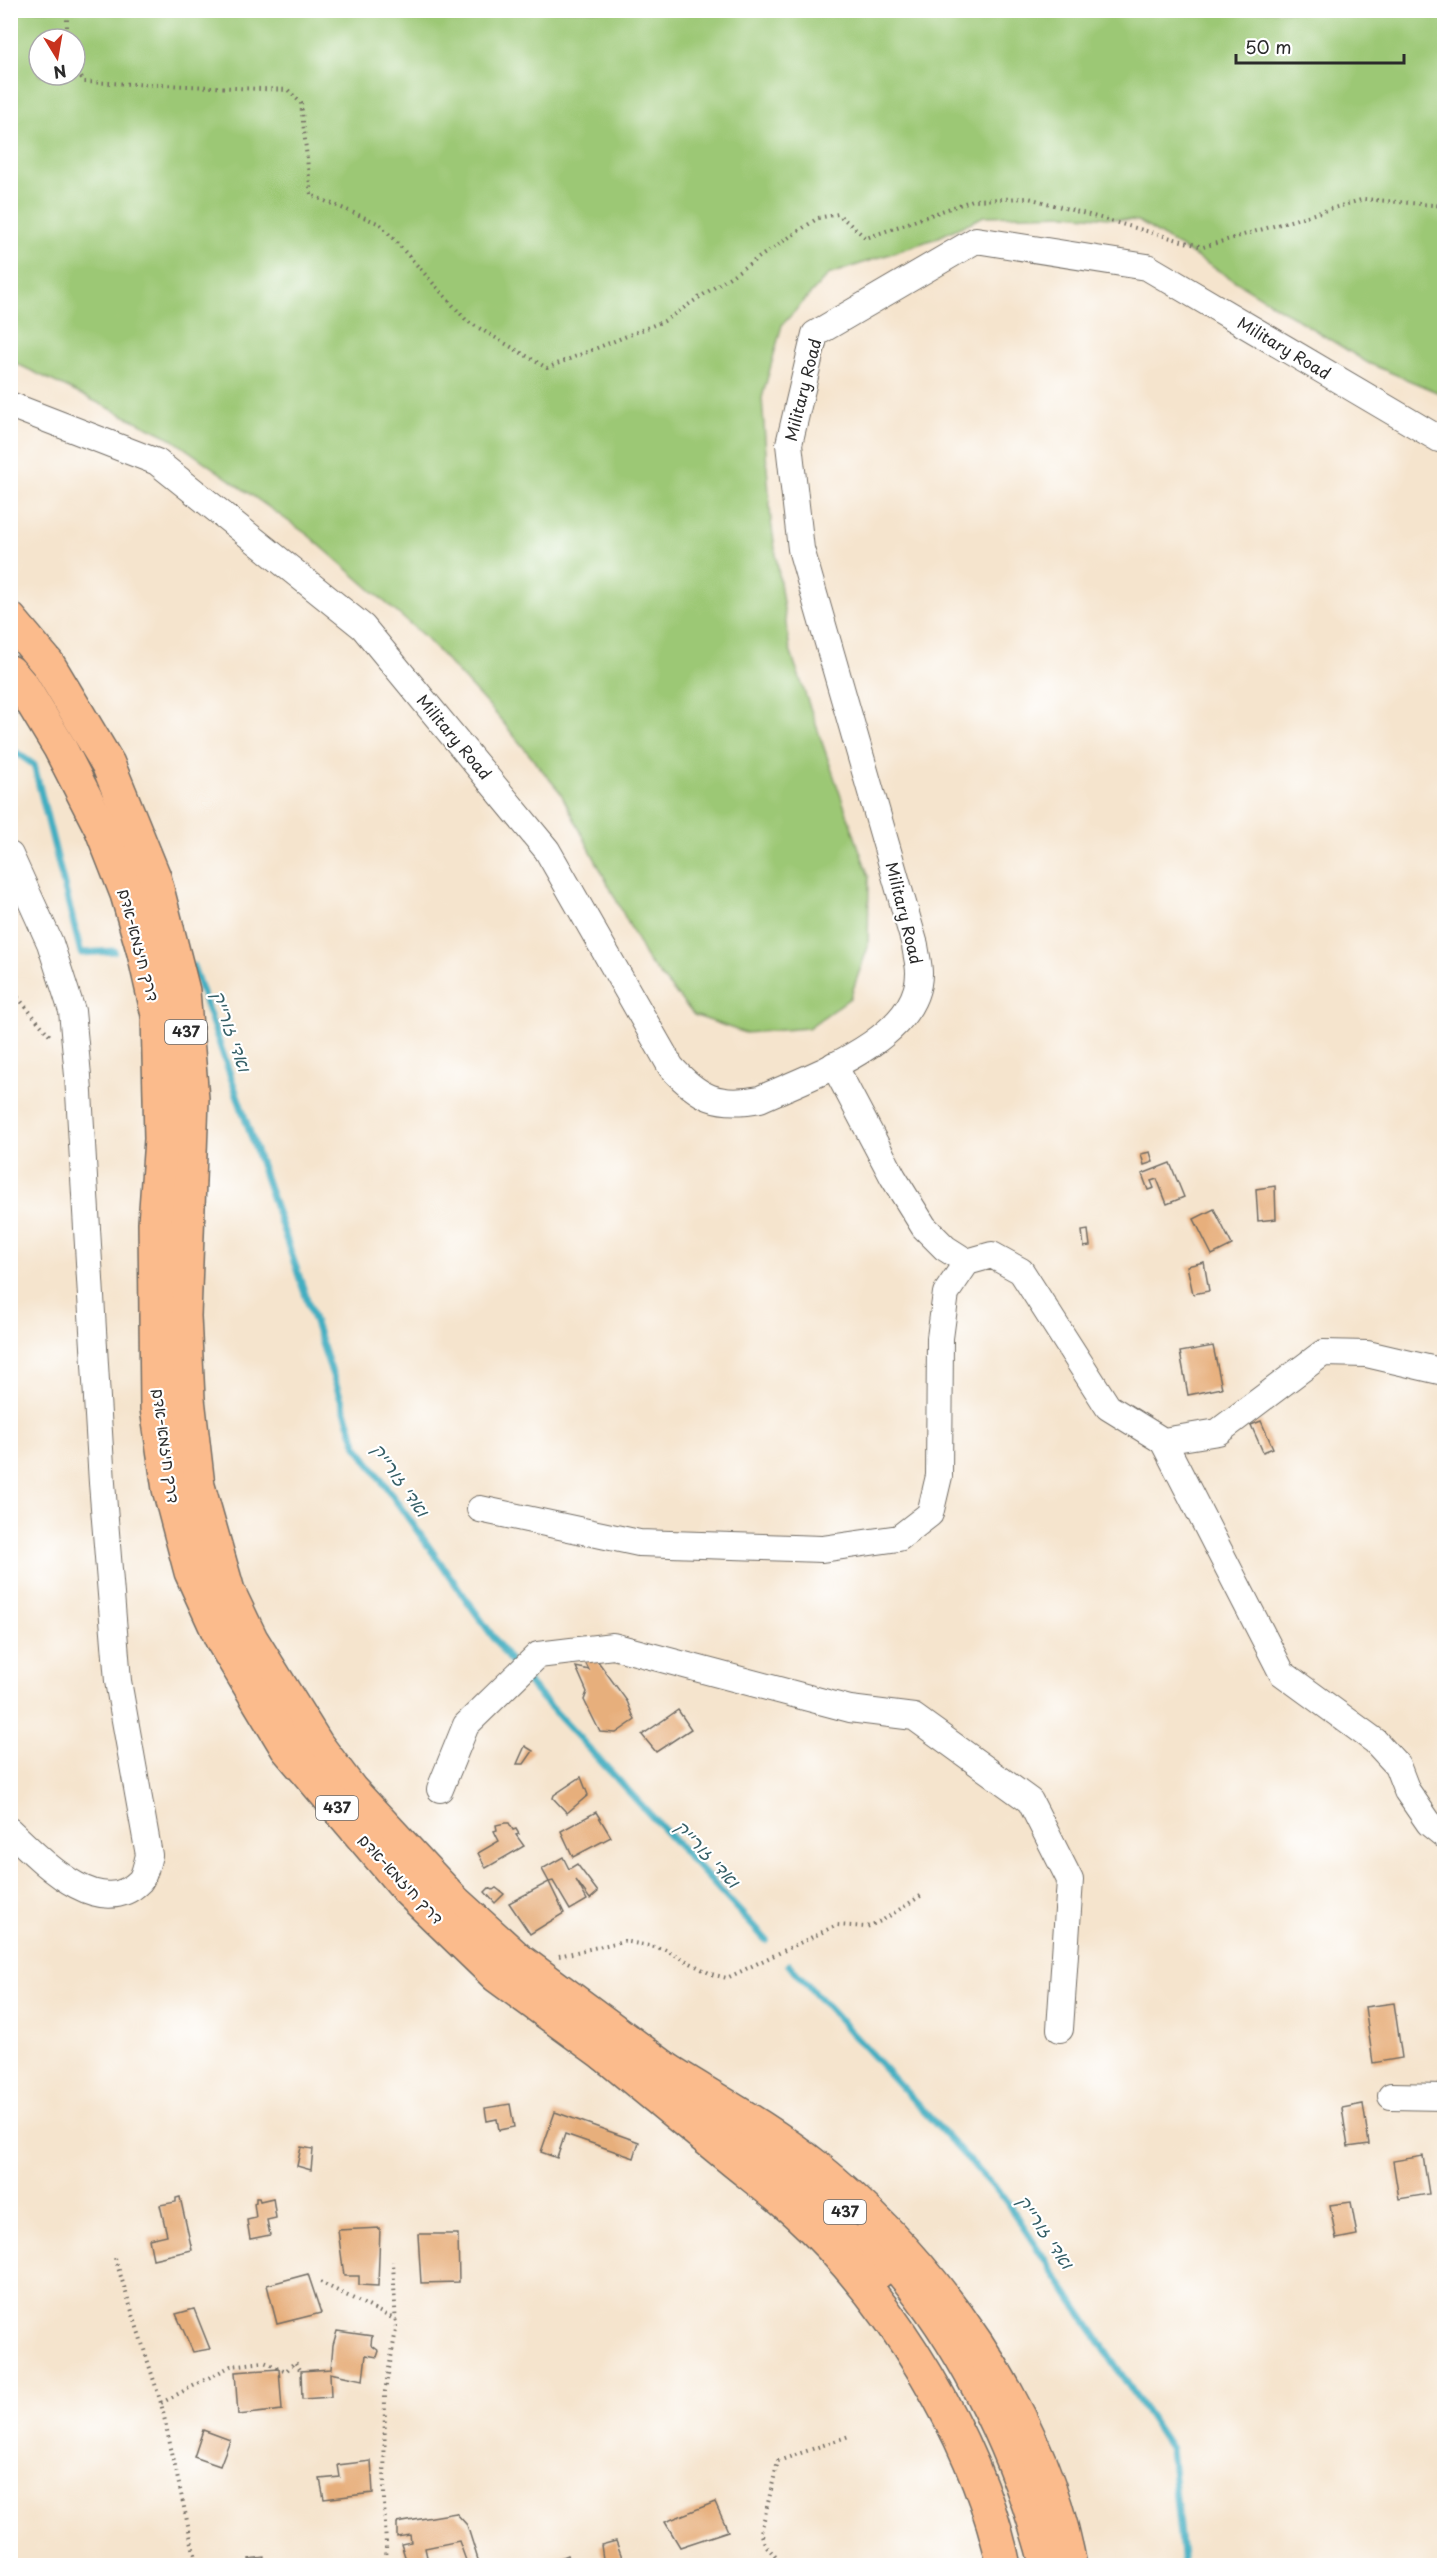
<svg xmlns="http://www.w3.org/2000/svg" width="1455" height="2576" font-family="'Playpen Sans','Playpen Sans Hebrew',sans-serif">
  <style>
    .green { fill: #9cc875; stroke: #647a50; stroke-width: 1.5; fill-rule: evenodd }
    .lines { fill: none; stroke-linecap: round; stroke-linejoin: round }
    .stream { stroke: #43aec1; stroke-width: 7 }
    .building { fill: #e7af7c }
    .minor-casing { stroke: #726c64; stroke-width: 28 }
    .major-casing { stroke: #726c64; stroke-width: 36 }
    .highway-casing { stroke: #726c64; stroke-width: 36 }
    .path { stroke: #726c64; stroke-width: 4; stroke-dasharray: 1.5 4.5; stroke-linecap: butt }
    .minor { stroke: #fff; stroke-width: 26 }
    .major { stroke: #fbbb8c; stroke-width: 33 }
    .highway { stroke: #fbbb8c; stroke-width: 33 }
    .labels { text-anchor: middle; stroke-width: 4.5; stroke-linejoin: round; paint-order: stroke }
    .shield { fill: #fff; stroke: #6b6b6b; stroke-width: 1.5 }
    .shield-label { font-size: 15px; font-weight: bold; fill: #2b2b2b }
    .street-label { font-size: 16px; fill: #2b2b2b; stroke: #fff }
    .water-label { font-size: 18px; font-style: italic; fill: #355f67; stroke: #fff }
  </style>
  <rect width="100%" height="100%" fill="#fff"/>
  <filter id="ink" filterUnits="userSpaceOnUse"><feTurbulence type="fractalNoise" baseFrequency=".0167" numOctaves="2"/><feDisplacementMap in="SourceGraphic" scale="12" xChannelSelector="R" yChannelSelector="G"/><feConvolveMatrix kernelMatrix="1 2 1 2 8 2 1 2 1" color-interpolation-filters="sRGB"/></filter>
  <filter id="wash" filterUnits="userSpaceOnUse"><feTurbulence type="fractalNoise" baseFrequency=".008" numOctaves="4" result="noise"/><feDisplacementMap in="SourceGraphic" scale="24" xChannelSelector="R" yChannelSelector="G"/><feGaussianBlur stdDeviation="1.35" result="paint"/><feColorMatrix in="noise" values="0 0 0 0 0 0 0 0 0 0 0 0 0 0 0 0 0 1.4 0 .05"/><feComposite in="paint" operator="in"/></filter>
  <g filter="url(#wash)">
    <rect width="100%" height="100%" fill="#f5e4cd"/>
    <!-- green -->
    <path class="green" d="M11,10L1444,11V395L1368,363L1138,221L1068,214L984,216L934,239L828,275L782,325L762,398L771,521L790,650L869,877L868,947L850,998L808,1028L745,1033L694,1015L648,961L560,792L496,714L425,637L308,535L169,437L11,361ZM39,39H75V75H39Z"/>
    <g class="lines">
      <!-- stream -->
      <g class="stream">
        <path d="M10,748L34,765L81,953L114,951"/>
        <path d="M193,966L357,1446L516,1669"/>
        <path d="M523,1677L766,1940"/>
        <path d="M789,1965L1004,2198L1171,2449L1183,2566"/>
      </g>
    </g>
    <g id="blocks">
      <!-- building -->
      <g class="building">
        <path d="M1150,1152L1153,1162L1144,1165L1141,1154Z"/>
        <path d="M1170,1163L1184,1197L1167,1204L1157,1179L1151,1181L1154,1188L1148,1190L1142,1174Z"/>
        <path d="M1275,1186L1276,1219L1258,1221L1256,1189Z"/>
        <path d="M1214,1209L1232,1245L1212,1255L1194,1219Z"/>
        <path d="M1088,1230L1090,1246L1084,1247L1082,1231Z"/>
        <path d="M1204,1262L1209,1291L1193,1294L1187,1266Z"/>
        <path d="M1213,1346L1222,1388L1188,1395L1180,1352Z"/>
        <path d="M1261,1421L1273,1448L1263,1452L1251,1425Z"/>
        <path d="M594,1656L627,1701L635,1720L616,1733L600,1732L584,1700L587,1692L576,1667L589,1670L585,1662Z"/>
        <path d="M678,1710L691,1729L656,1752L642,1735Z"/>
        <path d="M525,1746L533,1751L524,1764H517Z"/>
        <path d="M581,1777L588,1795L567,1813L553,1798L554,1795Z"/>
        <path d="M596,1812L611,1837L573,1857L561,1831Z"/>
        <path d="M505,1823H509L513,1830L516,1829L519,1834L516,1835L524,1846L486,1868L478,1853L499,1841L494,1831L497,1830L496,1825Z"/>
        <path d="M563,1857L569,1869L577,1864L598,1892L590,1899L576,1880L587,1900L570,1910L553,1881L549,1882L564,1913L530,1934L509,1903L549,1882L542,1869Z"/>
        <path d="M489,1888L493,1890L496,1888L504,1894L495,1903L485,1892Z"/>
        <path d="M1394,2003L1402,2058L1373,2063L1365,2007Z"/>
        <path d="M510,2104L514,2127L499,2130L497,2119L487,2121L485,2108Z"/>
        <path d="M1363,2104L1369,2144L1348,2147L1342,2108Z"/>
        <path d="M555,2112L639,2142L634,2158L565,2134L557,2158L541,2152Z"/>
        <path d="M301,2147L313,2149L311,2170L297,2166Z"/>
        <path d="M1423,2156L1429,2194L1399,2199L1393,2161Z"/>
        <path d="M180,2197L192,2250L153,2259L149,2239L167,2235L160,2205L176,2202V2198Z"/>
        <path d="M256,2198H259L260,2201L273,2198L276,2218L267,2220L270,2235L250,2239L247,2220L256,2218L254,2203L256,2202Z"/>
        <path d="M1351,2202L1357,2235L1336,2239L1330,2205Z"/>
        <path d="M380,2228L378,2286L359,2285V2276H344L338,2230Z"/>
        <path d="M418,2234H458L459,2282L421,2283Z"/>
        <path d="M308,2274L321,2313L277,2324L267,2285Z"/>
        <path d="M194,2309L210,2349L193,2352L176,2314Z"/>
        <path d="M337,2331L372,2336L371,2345L379,2351L377,2357L366,2355L363,2380L330,2373L331,2397L302,2399L301,2371L331,2369L333,2345Z"/>
        <path d="M279,2369L282,2410L238,2415L235,2372Z"/>
        <path d="M203,2430L230,2440L220,2466L194,2457Z"/>
        <path d="M371,2461L373,2493L324,2499L320,2479L340,2477L338,2465Z"/>
        <path d="M715,2502L728,2531L680,2547L665,2522Z"/>
        <path d="M456,2513L467,2525L480,2566H468L459,2541L425,2548L429,2566H408L401,2544L411,2542L410,2535L397,2537V2523Z"/>
        <path d="M616,2541L623,2560L604,2566L601,2545Z"/>
        <path d="M568,2555L572,2566H555L553,2561Z"/>
        <path d="M264,2557L266,2566H250L249,2559Z"/>
      </g>
    </g>
  </g>
  <g filter="url(#ink)">
    <use href="#blocks" fill-opacity="0" stroke="#726c64" stroke-width="1.5"/>
    <g class="lines">
      <defs>
        <g id="minor">
          <path d="M10,405L157,462L363,627L547,850L671,1067C699,1098 718,1107 760,1099C810,1076 919,1040 919,973C919,964 916,954 915,945L801,549L789,444L815,334L976,240L1147,267L1439,439L1444,440"/>
          <path d="M10,855L50,943L72,1011L78,1076L102,1483L118,1681L149,1855C147,1862 145,1875 140,1881C99,1923 39,1858 10,1831"/>
          <path d="M834,1065L893,1177L924,1227L945,1248L967,1262"/>
          <path d="M1163,1441L1282,1673L1375,1741L1397,1765L1407,1791L1429,1823L1444,1835"/>
          <path d="M480,1509L639,1543L822,1549L899,1538L930,1514L939,1476L940,1338L946,1293L967,1262L992,1255L1021,1271L1108,1407L1163,1441L1218,1432L1323,1353L1367,1354L1444,1372"/>
          <path d="M440,1789L466,1725L538,1655L613,1646L850,1709L914,1717L1030,1801L1070,1880L1060,2029"/>
          <path d="M1391,2096L1444,2097"/>
        </g>
        <g id="major">
          <path d="M10,619L48,664L108,764L154,877L183,991L192,1099L184,1316L188,1399L198,1486L228,1591L251,1639L317,1745L351,1790L454,1901L519,1960L681,2080"/>
          <path d="M10,672L23,687L60,748L101,828L127,894L144,953L158,1015L161,1139L155,1223L157,1408L169,1489L191,1572L222,1640L287,1748L408,1890L497,1976L604,2054L628,2068"/>
          <path d="M682,2102L752,2149L814,2206L878,2272"/>
          <path d="M870,2237C956,2323 1017,2449 1047,2566"/>
        </g>
        <g id="highway">
          <path d="M604,2054C647,2089 690,2125 734,2161C755,2178 777,2195 797,2213C892,2300 977,2439 1004,2566"/>
          <path d="M658,2064C710,2097 766,2127 815,2166C935,2263 1042,2411 1070,2566"/>
        </g>
      </defs>
      <!-- minor casing -->
      <use href="#minor" class="minor-casing"/>
      <!-- major casing -->
      <use href="#major" class="major-casing"/>
      <!-- highway casing -->
      <use href="#highway" class="highway-casing"/>
      <!-- path -->
      <g class="path">
        <path d="M67,39V10"/>
        <path d="M75,67L84,82L288,90L301,103L311,195L380,224L467,321L547,368L664,321L818,218L838,214L866,238L973,200L1029,198L1203,247L1364,199L1444,206"/>
        <path d="M10,988L50,1036"/>
        <path d="M559,1956L624,1941L664,1949L711,1974L727,1978L837,1925L867,1927L883,1920L922,1895"/>
        <path d="M115,2258L161,2403L197,2566"/>
        <path d="M320,2282L396,2320"/>
        <path d="M161,2403L231,2366L264,2362L286,2371L295,2362L301,2371"/>
        <path d="M387,2566L384,2503L385,2391L396,2330L393,2261"/>
        <path d="M783,2566L765,2544L761,2532L778,2461L849,2436"/>
      </g>
      <!-- minor -->
      <use href="#minor" class="minor"/>
      <!-- major -->
      <use href="#major" class="major"/>
      <!-- highway -->
      <use href="#highway" class="highway"/>
    </g>
  </g>
  <g class="labels">
    <!-- shield labels -->
    <g class="shield">
      <rect x="165" y="1020" width="42" height="24" rx="4.5"/>
      <rect x="316" y="1796" width="42" height="24" rx="4.5"/>
      <rect x="824" y="2200" width="42" height="24" rx="4.5"/>
    </g>
    <g class="shield-label">
      <text x="186" y="1037">437</text>
      <text x="337" y="1813">437</text>
      <text x="845" y="2217">437</text>
    </g>
    <!-- street labels -->
    <g class="street-label">
      <text transform="translate(1284 348) rotate(31)" y="6">Military Road</text>
      <text transform="translate(803 390) rotate(-76)" y="6">Military Road</text>
      <text transform="translate(454 737) rotate(50)" y="6">Military Road</text>
      <text transform="translate(904 913) rotate(76)" y="6">Military Road</text>
      <text transform="translate(139 945) rotate(75)" y="6">דרך חיזמא-אדם</text>
      <text transform="translate(166 1446) rotate(82)" y="6">דרך חיזמא-אדם</text>
      <text transform="translate(401 1879) rotate(47)" y="6">דרך חיזמא-אדם</text>
    </g>
    <!-- water labels -->
    <g class="water-label">
      <text transform="translate(231 1031) rotate(71)" y="6">ואדי זורייק</text>
      <text transform="translate(400 1480) rotate(55)" y="6">ואדי זורייק</text>
      <text transform="translate(707 1854) rotate(47)" y="6">ואדי זורייק</text>
      <text transform="translate(1045 2232) rotate(56)" y="6">ואדי זורייק</text>
    </g>
  </g>
  <!-- margin -->
  <rect width="1455" height="2576" fill="none" stroke="#fff" stroke-width="36"/>
  <!-- north arrow -->
  <g transform="translate(57 57) rotate(169)"><circle r="28" fill="#ffffff" stroke="#aaaaaa" stroke-width="1.5"/>
  <path d="M0-4.5L10 22L0 15L-10 22Z" fill="#c8321e"/>
  <text y="-9" font-size="16" font-weight="bold" text-anchor="middle" fill="#2b2b2b">N</text>
  </g>
  <!-- scale -->
  <path d="M1236 54v9h168v-9" fill="none" stroke="#2b2b2b" stroke-width="3"/>
  <text x="1245" y="54" font-size="18" fill="#2b2b2b" stroke="#ffffff" stroke-width="4.5" paint-order="stroke">50 m</text>
</svg>
